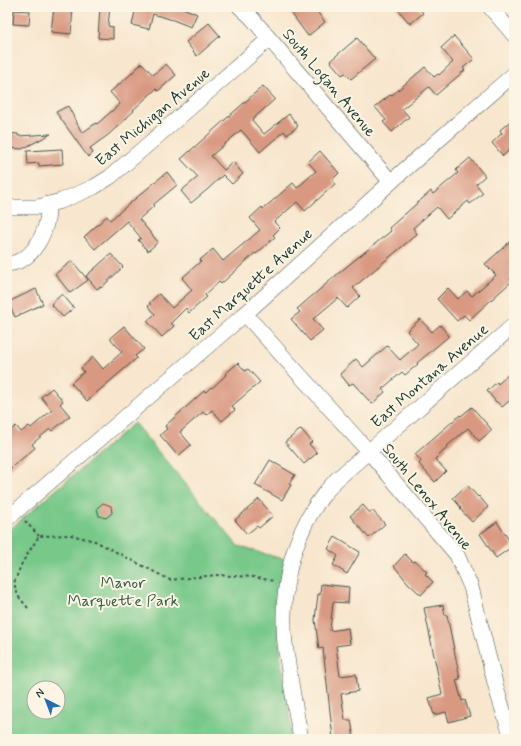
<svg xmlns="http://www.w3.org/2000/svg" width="521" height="746" font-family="Mynerve,sans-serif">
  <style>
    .green { fill: #77c889; stroke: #4b825e; fill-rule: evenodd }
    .building { fill: #d99881 }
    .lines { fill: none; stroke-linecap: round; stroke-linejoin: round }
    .street-casing { stroke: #40564b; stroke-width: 16 }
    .path { stroke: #40564b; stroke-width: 2; stroke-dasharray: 3 3; stroke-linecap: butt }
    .street { stroke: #fff; stroke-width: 15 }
    .labels { text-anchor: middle; stroke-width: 4; stroke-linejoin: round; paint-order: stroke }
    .street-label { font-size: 16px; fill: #1f3d34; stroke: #fcf5e5 }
    .park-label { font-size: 16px; fill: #356049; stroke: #fcf5e5 }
  </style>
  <rect width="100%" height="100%" fill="#fcf5e5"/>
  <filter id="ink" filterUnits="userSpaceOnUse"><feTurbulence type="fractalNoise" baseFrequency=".025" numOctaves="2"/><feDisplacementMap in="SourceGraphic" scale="8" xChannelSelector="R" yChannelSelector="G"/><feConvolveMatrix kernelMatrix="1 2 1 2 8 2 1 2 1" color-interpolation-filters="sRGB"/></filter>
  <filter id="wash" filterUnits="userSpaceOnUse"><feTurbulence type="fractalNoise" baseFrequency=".012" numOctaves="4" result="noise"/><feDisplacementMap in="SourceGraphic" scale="16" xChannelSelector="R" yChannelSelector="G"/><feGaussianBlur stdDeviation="0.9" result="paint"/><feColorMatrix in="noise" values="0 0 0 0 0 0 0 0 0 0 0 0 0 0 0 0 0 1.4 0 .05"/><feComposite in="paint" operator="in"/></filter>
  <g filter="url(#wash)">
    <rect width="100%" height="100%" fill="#f8e6ce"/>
    <!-- green -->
    <path class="green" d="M134,423L238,546L286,560L278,590L277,612L281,661L293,739H7V532ZM34,688H58V712H34Z"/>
    <g id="blocks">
      <!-- building -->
      <g class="building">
        <path d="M54,7H73L71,34L51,32Z"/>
        <path d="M100,7H110L108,26L113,27V39L98,38Z"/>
        <path d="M136,7H181L197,14L191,27L173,20L153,14L149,29L132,25Z"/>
        <path d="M298,7H311L314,11L316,10L325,22L308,36L291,13Z"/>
        <path d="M396,7H418L423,13L410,24Z"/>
        <path d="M14,10L30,11L29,25L13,24Z"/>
        <path d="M209,23L220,36L197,56L186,42Z"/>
        <path d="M454,36L474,59L463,68L465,70L436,95L429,87L402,109L409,117L392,132L383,122L386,120L375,107L390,95L391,96L425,67L434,77L438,74L439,75L453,62L441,48Z"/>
        <path d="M357,38L375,59L351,79L345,73L342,75L330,61Z"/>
        <path d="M142,63L153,75L166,64L176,75L158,91L156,89L133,110L134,111L127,117V118L108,135L90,148L93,153L88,157L56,112L68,106L82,133L96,123L97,124L120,104L110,92L130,75Z"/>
        <path d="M263,86L275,99L252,120L264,134L289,114L298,126L287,135L284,131L260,152L241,130L211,156L224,170L233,162L243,174L232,184L223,175L208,189L191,203L181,191L198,177L181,159Z"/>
        <path d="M514,118V146L503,156L492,143L502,133L500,130Z"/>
        <path d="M7,133L18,134V136L51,134L22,149L7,148Z"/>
        <path d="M62,149L63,164L39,166V163L28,164L27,151Z"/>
        <path d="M320,151L339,173L332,180L335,184L305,211L297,202L274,222L280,228L273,235L275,237L256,254L255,253L221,284L219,282L205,295L207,297L189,313L186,308L171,323L174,326L162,337L147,321L155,314L148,306L151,304L149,303L159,294L172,308L192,290L182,278L201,261L200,260L213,249L223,261L260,230L250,218L262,207L263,209L293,183L297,188L316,171L308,162Z"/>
        <path d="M470,158L485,176L476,184L483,193L470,204L468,201L447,219L437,207L413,228L417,234L353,288L360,296L347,308L338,298L313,319L323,330L310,341L291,319L300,312L297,309L340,272L391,231L389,228L431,191L433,194L458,173L456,170Z"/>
        <path d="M167,172L177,185L153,205L154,206L139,219L158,242L148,251L138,240L141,238L127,221L95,249L84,237L107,216L110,220Z"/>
        <path d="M514,238V275L510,279L512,281L469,320L464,315L457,321L437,299L448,288L458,299L467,291L472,296L496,275L485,264Z"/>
        <path d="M111,254L123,267L101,288L100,287L97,289L86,276Z"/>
        <path d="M72,261L88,280L70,293L55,274Z"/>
        <path d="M36,289L43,304L15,317L8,302Z"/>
        <path d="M62,294L74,308L63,317L51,304Z"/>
        <path d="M420,319L432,332L440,325L449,336L417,363L418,364L405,375L402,372L382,389L385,392L372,404L353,383L349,385L340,374L356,359L363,367L387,346L400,360L418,344L407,331Z"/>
        <path d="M124,326L144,349L135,356L137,358L87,401L71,383L84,372L81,368L93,357L103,369L122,352L110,338Z"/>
        <path d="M238,363L245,371L248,369L260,382L232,406L235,410L222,421L212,410L206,415L203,412L180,432L191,445L178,456L160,435L167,429L165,426L204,391L206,392L211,387L212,388L226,375L225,374Z"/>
        <path d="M509,374L514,380V397L502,407L497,402H496L487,391L497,382L498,384Z"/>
        <path d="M52,388L63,401L60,404L70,416L52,431L50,429L32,444L35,448L7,471V433L16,426L21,432L29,426L31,428L52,410L41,397Z"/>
        <path d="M472,407L492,430L479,441L468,428L446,447L447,448L435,459L446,471L435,482L419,464L421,461L415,454L460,415L461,416Z"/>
        <path d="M301,429L312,442L309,444L317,453L304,464L285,442Z"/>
        <path d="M270,460L295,475L289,484L291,485L282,500L255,485Z"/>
        <path d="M467,485L478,497L479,496L488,507L472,522L460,509L461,508L453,498Z"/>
        <path d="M259,499L273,516L259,528L257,526L247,534L235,520Z"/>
        <path d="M103,503L111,506L112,513L106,518L99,516L97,508Z"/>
        <path d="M363,505L370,513L372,510L385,524L369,538L350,516Z"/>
        <path d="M497,522L513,546L496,558L480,534Z"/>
        <path d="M335,537L360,552L347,574L333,565L338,556L328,549Z"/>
        <path d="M405,554L413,562L415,561L427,572L425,574L433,582L421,595L408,583L394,566Z"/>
        <path d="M321,584L349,587L348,603L333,602L330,631L348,628L350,644L336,646L340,676L356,674L358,691L341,694L345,720H351L354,739H333L323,648L319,649L315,620L318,594L320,595Z"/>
        <path d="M443,605L445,615H447L460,679L456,680L462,701L465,700L470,716L449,722L446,712L434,715L429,698L442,694L424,608Z"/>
      </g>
    </g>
  </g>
  <g filter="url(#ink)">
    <use href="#blocks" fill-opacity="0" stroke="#40564b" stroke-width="1"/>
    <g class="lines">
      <defs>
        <g id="street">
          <path d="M240,7L251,17L391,182"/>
          <path d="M490,7L514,35"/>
          <path d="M7,207H38L61,201L94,187L110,177L145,147L269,39"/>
          <path d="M7,264C11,263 16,263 19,261C34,255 44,235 47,220C48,215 48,210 48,204"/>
          <path d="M245,314L369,452L457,555L471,587L497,691L508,726L513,739"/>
          <path d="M7,519L245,314L402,172L514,74"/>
          <path d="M301,739C295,707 289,675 285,643C284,636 284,629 284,622C283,577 296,530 324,494C328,489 332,485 336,480L514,325"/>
        </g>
      </defs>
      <!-- street casing -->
      <use href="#street" class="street-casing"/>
      <!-- path -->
      <g class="path">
        <path d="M25,521L39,536"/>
        <path d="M28,608L18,596L14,583L22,563L39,536L71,535L95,541L170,580L216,575L253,577L274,581"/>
      </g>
      <!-- street -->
      <use href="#street" class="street"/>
    </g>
  </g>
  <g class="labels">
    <!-- street labels -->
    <g class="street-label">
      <text transform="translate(330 82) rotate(50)" y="6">South Logan Avenue</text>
      <text transform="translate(152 116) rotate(-40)" y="6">East Michigan Avenue</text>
      <text transform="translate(250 284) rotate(-42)" y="6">East Marquette Avenue</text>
      <text transform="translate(429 375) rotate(-41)" y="6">East Montana Avenue</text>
      <text transform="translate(428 496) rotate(51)" y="6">South Lenox Avenue</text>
    </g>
    <!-- park labels -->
    <g class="park-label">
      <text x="123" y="588">Manor<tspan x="123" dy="18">Marquette Park</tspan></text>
    </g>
  </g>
  <!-- margin -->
  <rect width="521" height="746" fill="none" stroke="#fcf5e5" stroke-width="24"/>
  <!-- north arrow -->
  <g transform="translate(46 700) rotate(318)"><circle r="19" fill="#fcf5e5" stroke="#a4ab9e"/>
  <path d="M0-3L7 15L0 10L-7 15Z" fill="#1f6fb2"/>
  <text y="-6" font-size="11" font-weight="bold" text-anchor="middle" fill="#1f3d34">N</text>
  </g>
</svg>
